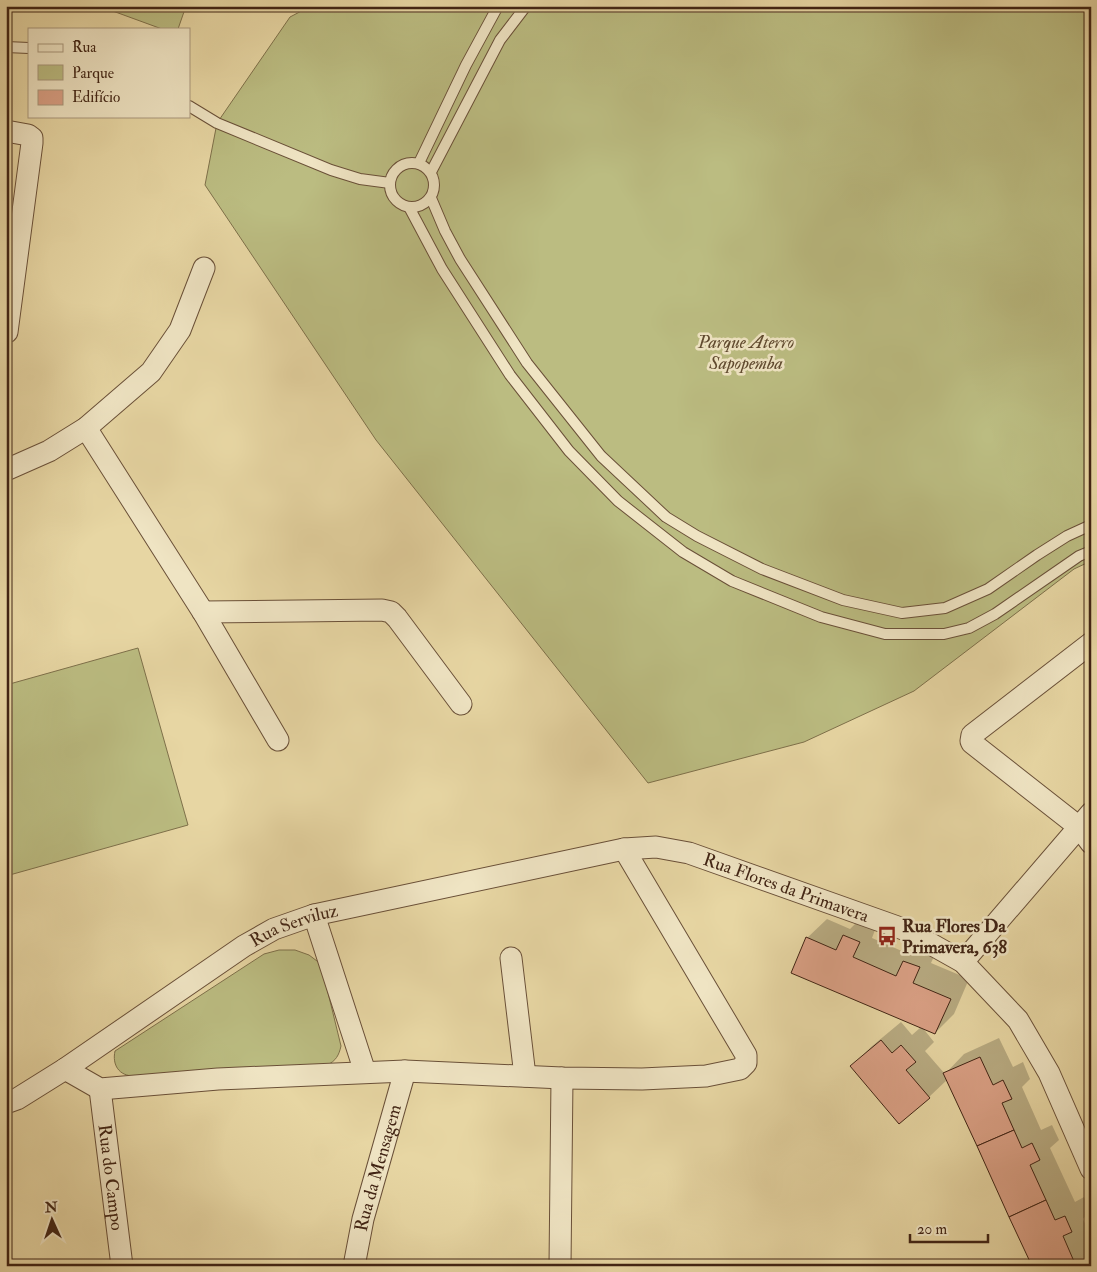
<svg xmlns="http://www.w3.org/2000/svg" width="1097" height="1272" font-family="'IM FELL Double Pica',serif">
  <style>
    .green { fill: #bbbc81; stroke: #7e704a }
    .shadow { fill: #0003 }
    .building { fill: #daa085; stroke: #412414 }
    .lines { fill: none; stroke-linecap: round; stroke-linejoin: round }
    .lane-casing { stroke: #6a5038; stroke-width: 12 }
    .street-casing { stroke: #6a5038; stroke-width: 23 }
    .lane { stroke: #efe4c3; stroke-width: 10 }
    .street { stroke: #efe4c3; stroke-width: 21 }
    .labels { text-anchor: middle; stroke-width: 5; stroke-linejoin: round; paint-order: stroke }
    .park-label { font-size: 18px; font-style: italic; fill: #604a2f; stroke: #efe4c3 }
    .street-label { font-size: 18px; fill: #412414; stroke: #efe4c3 }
    .poi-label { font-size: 18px; font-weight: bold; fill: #412414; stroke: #efe4c3; text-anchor: start }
  </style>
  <rect width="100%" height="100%" fill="#e7d6a3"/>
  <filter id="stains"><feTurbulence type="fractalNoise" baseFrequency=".004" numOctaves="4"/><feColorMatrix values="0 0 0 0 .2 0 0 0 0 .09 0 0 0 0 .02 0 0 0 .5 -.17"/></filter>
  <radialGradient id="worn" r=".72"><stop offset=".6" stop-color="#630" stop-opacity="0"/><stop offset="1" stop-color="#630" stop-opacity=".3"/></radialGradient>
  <!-- green -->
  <g class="green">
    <path d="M99,6H186L178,29H162Z"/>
    <path d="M311,6H1091V561L1074,569L914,691L804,742L648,783L376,440L205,185L217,123L290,17Z"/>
    <path d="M138,648L188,825L6,876V685Z"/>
    <path d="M279,950H295L309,955L321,964L341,1046C339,1055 336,1061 327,1065L134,1076C119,1076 112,1065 115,1051L264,954Z"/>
  </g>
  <!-- shadow -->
  <path class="shadow" d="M863,916L878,922L872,938L911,955L923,942L938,948L931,963L969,979L954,1014L935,1033L922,1027L934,1042L925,1051L945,1074L964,1054L999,1038L1013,1067L1023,1062L1030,1079L1022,1087L1041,1130L1052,1125L1059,1140L1050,1148L1075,1202L1084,1197L1090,1211L1083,1219L1091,1237V1255L1080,1266H1033L948,1079L929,1097L852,1066L871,1047L901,1022L912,1035L921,1027L807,938L827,919L850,929Z"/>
  <!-- building -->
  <g class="building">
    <path d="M843,935L860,942L853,957L896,976L903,961L920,967L913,983L951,999L935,1034L791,973L806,937L836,950Z"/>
    <path d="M881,1040L892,1053L901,1045L916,1062L906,1070L930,1098L899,1124L850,1066Z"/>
    <path d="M980,1057L993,1085L1003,1080L1012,1099L1002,1103L1014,1130L977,1146L943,1073Z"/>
    <path d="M1014,1130L1022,1148L1032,1143L1040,1160L1030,1165L1046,1200L1009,1217L977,1146Z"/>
    <path d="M1046,1200L1055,1220L1065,1216L1072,1232L1063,1236L1076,1266H1032L1009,1217Z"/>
  </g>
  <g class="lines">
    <defs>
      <g id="lane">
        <path d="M6,47L29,48"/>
        <path d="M189,106L217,123L331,170L360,179L390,183"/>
        <circle cx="412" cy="185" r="22"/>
        <path d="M419,163L466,65L498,6"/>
        <path d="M431,172L500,40L526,6"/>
        <path d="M431,198L445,231L460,259L527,363L601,456L666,517L697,536L762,569L843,600L902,613L945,608L988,589L1037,555L1067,536L1091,525"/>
        <path d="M409,207L442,269L510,375L569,451L618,501L683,552L732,581L821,617L885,634H944L969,628L995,614L1079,556L1091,551"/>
      </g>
      <g id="street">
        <path d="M6,131L28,135L32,138V143L7,332"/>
        <path d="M86,428L203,612L278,740"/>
        <path d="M6,470L49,451L86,428L151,372L180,330L204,268"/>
        <path d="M203,612L382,610L391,612L397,618L461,704"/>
        <path d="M1091,643L972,735L971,741L972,743L1079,827L1091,843"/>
        <path d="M314,915L365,1072"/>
        <path d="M511,958L525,1076"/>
        <path d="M963,962L1091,813"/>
        <path d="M65,1069L100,1089L218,1079L405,1071L562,1078L642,1079L706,1076L740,1069L746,1063V1055L624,849"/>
        <path id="s1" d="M100,1089L122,1266"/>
        <path id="s2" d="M6,1103L17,1099L65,1069L244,946L274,929L314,915L624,849L656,847L689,853L906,930L963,962L1018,1020L1049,1073L1091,1169"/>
        <path id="s3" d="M354,1266L363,1219L405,1071"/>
        <path d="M560,1266L562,1078"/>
      </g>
    </defs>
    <!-- lane casing -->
    <use href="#lane" class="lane-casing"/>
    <!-- street casing -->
    <use href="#street" class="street-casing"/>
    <!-- lane -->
    <use href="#lane" class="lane"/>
    <!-- street -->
    <use href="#street" class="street"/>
  </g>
  <!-- icons -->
  <defs>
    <symbol id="bus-bare" viewBox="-9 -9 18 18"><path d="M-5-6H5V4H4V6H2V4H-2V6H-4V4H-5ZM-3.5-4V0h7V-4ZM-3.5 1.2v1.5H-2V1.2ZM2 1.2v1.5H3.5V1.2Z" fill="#8f2418" stroke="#efe4c3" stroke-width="2.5" paint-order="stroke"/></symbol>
  </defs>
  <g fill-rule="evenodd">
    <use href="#bus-bare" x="873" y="922" width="28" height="28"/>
  </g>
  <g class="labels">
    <!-- park labels -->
    <g class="park-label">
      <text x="746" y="348">Parque Aterro<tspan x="746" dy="21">Sapopemba</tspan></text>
    </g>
    <!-- street labels -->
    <g class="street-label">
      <text dy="6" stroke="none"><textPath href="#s2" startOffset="848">Rua Flores da Primavera</textPath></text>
      <text dy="6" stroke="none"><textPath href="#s2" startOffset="340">Rua Serviluz</textPath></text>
      <text dy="6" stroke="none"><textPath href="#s3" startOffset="101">Rua da Mensagem</textPath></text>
      <text dy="6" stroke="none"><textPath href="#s1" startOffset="89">Rua do Campo</textPath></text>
    </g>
    <!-- poi labels -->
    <g class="poi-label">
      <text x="902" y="932">Rua Flores Da<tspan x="902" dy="21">Primavera, 638</tspan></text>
    </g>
  </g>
  <!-- margin -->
  <rect width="1097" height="1272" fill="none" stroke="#e7d6a3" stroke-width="25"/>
  <rect x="8" y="8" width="1082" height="1257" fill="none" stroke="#412414" stroke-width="2.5"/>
  <rect x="12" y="12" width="1072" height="1247" fill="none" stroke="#412414"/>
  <!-- legend -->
  <rect x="28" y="28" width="162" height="90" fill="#efe4c3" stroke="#a9977d"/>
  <rect x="38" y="44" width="25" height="8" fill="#efe4c3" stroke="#a9977d"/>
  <text x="72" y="52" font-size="15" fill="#412414">Rua</text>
  <rect x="38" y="65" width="25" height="15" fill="#bbbc81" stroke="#a9977d"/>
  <text x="72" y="78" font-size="15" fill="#412414">Parque</text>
  <rect x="38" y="90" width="25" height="15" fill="#daa085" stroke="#a9977d"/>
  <text x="72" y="102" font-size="15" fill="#412414">Edifício</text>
  <!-- north arrow -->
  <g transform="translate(52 1220) rotate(357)" stroke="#efe4c3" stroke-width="4" paint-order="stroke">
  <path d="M0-4L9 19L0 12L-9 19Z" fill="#412414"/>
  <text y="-8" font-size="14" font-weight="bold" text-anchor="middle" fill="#412414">N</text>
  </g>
  <!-- scale -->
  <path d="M910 1234v8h78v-8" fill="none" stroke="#412414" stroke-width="2.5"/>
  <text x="917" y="1234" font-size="15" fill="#412414" stroke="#efe4c3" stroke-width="4" paint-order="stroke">20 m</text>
  <rect width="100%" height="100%" filter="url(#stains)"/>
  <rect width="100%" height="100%" fill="url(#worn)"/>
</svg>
